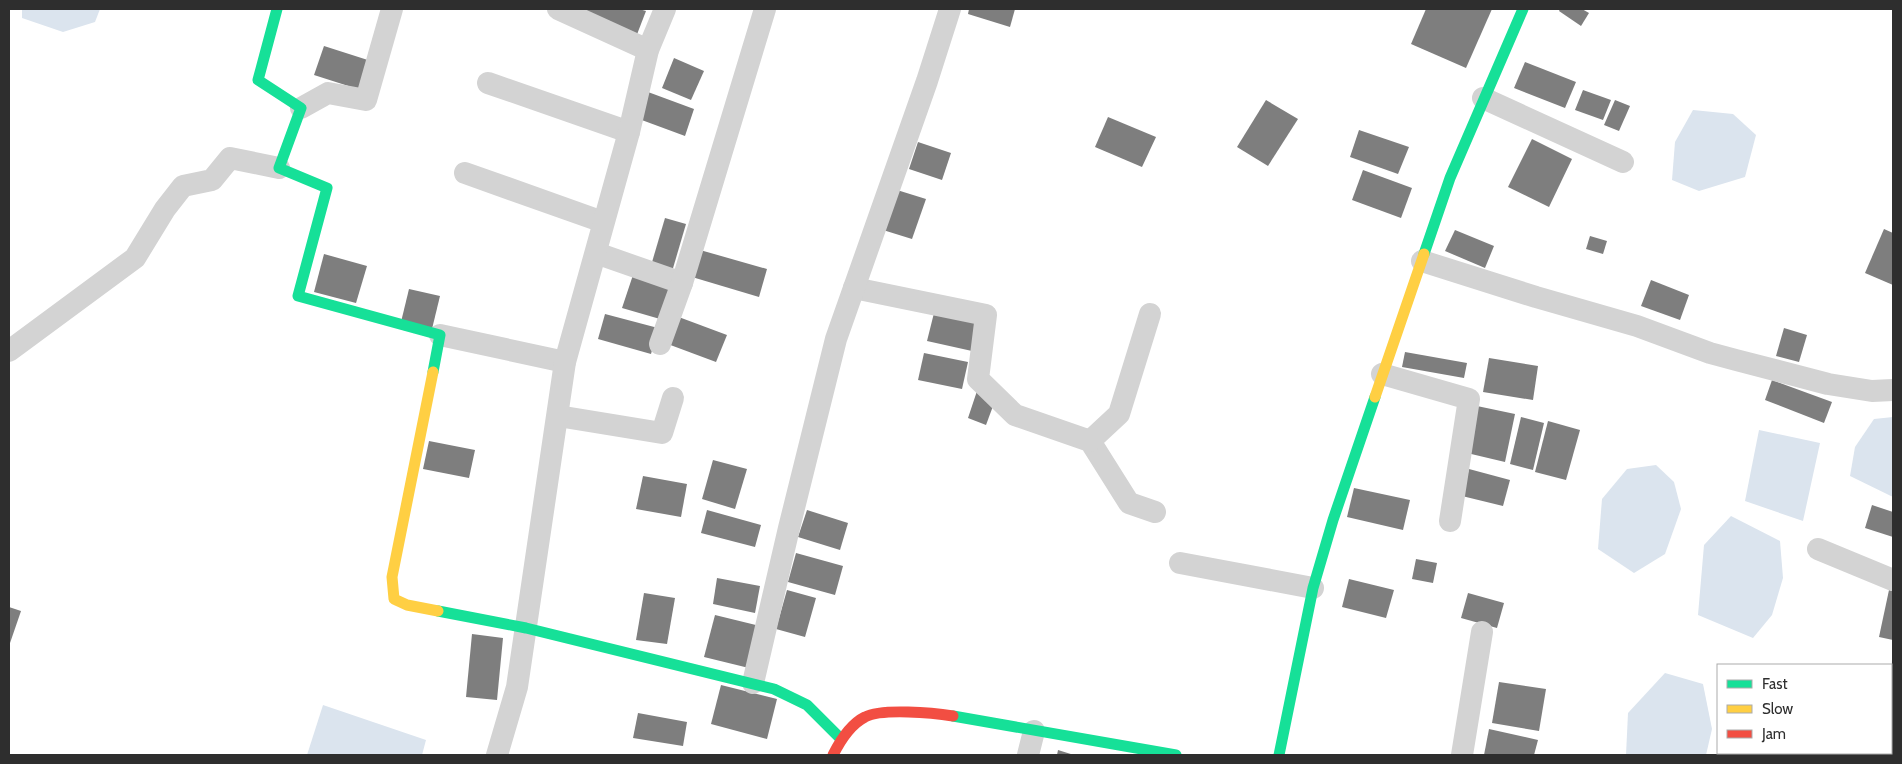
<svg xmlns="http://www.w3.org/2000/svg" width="1902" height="764" font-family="Cabin,sans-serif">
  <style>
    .water { fill: #dbe4ee }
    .building { fill: #7e7e7e }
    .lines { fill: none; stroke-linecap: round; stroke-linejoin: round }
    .street { stroke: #d3d3d3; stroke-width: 22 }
    .fast { stroke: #16e098; stroke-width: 11 }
    .slow { stroke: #ffcf43; stroke-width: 11 }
    .jam { stroke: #f24e42; stroke-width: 11 }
  </style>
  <rect width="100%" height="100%" fill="#fff"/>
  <!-- water -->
  <g class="water">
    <path d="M22,9H100L95,22L63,32L22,18Z"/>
    <path d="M1693,110L1733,114L1756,135L1745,177L1699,191L1672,180L1675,142Z"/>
    <path d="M1893,417V497L1850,476L1855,447L1874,419Z"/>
    <path d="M1759,430L1820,443L1803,521L1745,501Z"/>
    <path d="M1656,465L1674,482L1681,509L1665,554L1634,573L1598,549L1602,499L1627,469Z"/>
    <path d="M1731,516L1780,541L1783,578L1772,615L1753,638L1698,615L1704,545Z"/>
    <path d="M1665,673L1703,684L1712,729L1706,755H1626L1628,713Z"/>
    <path d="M323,705L426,740L422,755H307Z"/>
  </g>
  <!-- building -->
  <g class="building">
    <path d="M586,9H639L646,11L636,37L583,16Z"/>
    <path d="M969,9H1015L1010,27L968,14Z"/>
    <path d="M1426,9H1492L1466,68L1411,44Z"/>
    <path d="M1560,9H1582L1589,13L1581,26L1559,11Z"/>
    <path d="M324,46L374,62L364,91L314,75Z"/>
    <path d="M674,58L704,71L691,100L662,88Z"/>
    <path d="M1525,62L1576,82L1565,108L1514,88Z"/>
    <path d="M1583,90L1611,100L1603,120L1575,110Z"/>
    <path d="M648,92L694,109L685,136L639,119Z"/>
    <path d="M1266,100L1298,119L1268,166L1237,147Z"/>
    <path d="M1615,100L1630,106L1619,131L1604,125Z"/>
    <path d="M1108,117L1156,137L1142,167L1095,147Z"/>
    <path d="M1359,130L1409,147L1398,174L1350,157Z"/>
    <path d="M1532,139L1572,159L1549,207L1508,187Z"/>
    <path d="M918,142L951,153L942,180L909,169Z"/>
    <path d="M1363,170L1412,188L1401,218L1352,200Z"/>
    <path d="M897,190L926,199L912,239L883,230Z"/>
    <path d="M665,218L686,224L671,275L650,269Z"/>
    <path d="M1884,229L1893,233V285L1865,273Z"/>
    <path d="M1455,230L1494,246L1485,268L1445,251Z"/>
    <path d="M1590,236L1607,241L1603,254L1586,249Z"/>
    <path d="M700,250L767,269L759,297L692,277Z"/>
    <path d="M324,254L367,266L356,303L314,292Z"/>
    <path d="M633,275L670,286L660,319L622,308Z"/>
    <path d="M1651,280L1689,295L1680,320L1641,306Z"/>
    <path d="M409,289L440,296L432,329L401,322Z"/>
    <path d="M935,309L979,319L972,351L927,341Z"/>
    <path d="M605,314L658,328L651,354L598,339Z"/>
    <path d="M676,316L727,335L716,362L665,343Z"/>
    <path d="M1784,328L1807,335L1799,362L1776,356Z"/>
    <path d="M1405,352L1467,363L1464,378L1402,367Z"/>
    <path d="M924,353L968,362L962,389L918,380Z"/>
    <path d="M1489,358L1538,366L1533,400L1483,392Z"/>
    <path d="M1772,380L1832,402L1824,423L1765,400Z"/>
    <path d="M977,391L996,398L986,425L968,418Z"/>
    <path d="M1477,406L1515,414L1505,462L1467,453Z"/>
    <path d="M1521,417L1544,423L1533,470L1510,464Z"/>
    <path d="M1548,421L1580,430L1566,480L1535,472Z"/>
    <path d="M429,441L475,450L469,478L423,469Z"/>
    <path d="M713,460L747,469L735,509L702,499Z"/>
    <path d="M1469,469L1510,480L1503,506L1462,496Z"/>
    <path d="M643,476L687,484L681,517L636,509Z"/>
    <path d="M1354,488L1410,500L1403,530L1347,517Z"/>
    <path d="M1872,505L1893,512V537L1865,528Z"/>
    <path d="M707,510L761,525L755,547L701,533Z"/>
    <path d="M807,510L848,523L840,550L798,537Z"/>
    <path d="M796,553L843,566L835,595L788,582Z"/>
    <path d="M1416,559L1437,563L1433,583L1412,579Z"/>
    <path d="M717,578L760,586L755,613L713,604Z"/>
    <path d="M1349,579L1394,590L1386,618L1342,607Z"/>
    <path d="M787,590L816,598L805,637L776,629Z"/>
    <path d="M1889,590L1893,591V640L1879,637Z"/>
    <path d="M644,593L675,598L667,644L636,640Z"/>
    <path d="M1468,593L1504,603L1497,628L1461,618Z"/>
    <path d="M9,607L21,611L9,646Z"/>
    <path d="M715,615L764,627L753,669L704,657Z"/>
    <path d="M472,634L503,638L497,700L466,697Z"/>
    <path d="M1892,660L1893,661V686L1891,685Z"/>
    <path d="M1499,682L1546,689L1539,731L1492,723Z"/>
    <path d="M721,685L777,699L767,739L711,724Z"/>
    <path d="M638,713L687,722L683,746L633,738Z"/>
    <path d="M1489,729L1538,740L1534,755H1484Z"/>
    <path d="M1058,750L1074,755H1057Z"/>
    <path d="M1846,753H1863V755H1845Z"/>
  </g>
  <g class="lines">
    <!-- street -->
    <g class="street">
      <path d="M558,9L648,50"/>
      <path d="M488,83L629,132"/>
      <path d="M1483,98L1623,162"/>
      <path d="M301,108L328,93L366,100L392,9"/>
      <path d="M465,173L603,222"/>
      <path d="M596,253L682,283"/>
      <path d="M1422,261L1536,297L1637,326L1710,353L1736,360L1828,384L1872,391L1893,390"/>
      <path d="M854,288L986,315L978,379L1015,415L1090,441L1129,503L1155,512"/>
      <path d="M440,335L565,362"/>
      <path d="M660,344L682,283L765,9"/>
      <path d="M9,351L135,258L165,209L183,186L212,180L230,158L279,168"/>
      <path d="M1382,374L1469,399L1450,521"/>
      <path d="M558,416L662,433L673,398"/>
      <path d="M1090,441L1119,414L1150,314"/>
      <path d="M1818,549L1893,580"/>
      <path d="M1180,563L1313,588"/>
      <path d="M753,683L789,528L836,339L927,81L950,9"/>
      <path d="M497,755L517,687L565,362L629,132L648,50L665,9"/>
      <path d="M1028,755L1034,731"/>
      <path d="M1462,755L1482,632"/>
    </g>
    <!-- fast -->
    <g class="fast">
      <path d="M277,9L258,80L301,108L279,168L327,188L298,296L440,335L433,372"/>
      <path d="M1424,254L1450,178L1523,9"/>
      <path d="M438,611L526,628L774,689L807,705L841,739"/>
      <path d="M953,716L1176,755"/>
      <path d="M1279,755L1313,588L1333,520L1375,397"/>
    </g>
    <!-- slow -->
    <g class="slow">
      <path d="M433,372L392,577L394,599L407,605L438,611"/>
      <path d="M1375,397L1424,254"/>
    </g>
    <!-- jam -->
    <path class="jam" d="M833,755C840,741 851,724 865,717C882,708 934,713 953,716"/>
  </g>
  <!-- border -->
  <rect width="1902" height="764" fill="none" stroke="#2e2e2e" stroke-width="20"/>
  <!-- legend -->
  <rect x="1717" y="664" width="175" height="90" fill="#ffffff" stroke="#ababab"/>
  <rect x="1727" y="680" width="25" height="8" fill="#16e098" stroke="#ababab"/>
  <text x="1762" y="689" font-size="15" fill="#2e2e2e">Fast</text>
  <rect x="1727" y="705" width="25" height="8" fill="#ffcf43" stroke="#ababab"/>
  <text x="1762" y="714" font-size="15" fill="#2e2e2e">Slow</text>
  <rect x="1727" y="730" width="25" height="8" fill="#f24e42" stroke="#ababab"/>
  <text x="1762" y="739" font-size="15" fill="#2e2e2e">Jam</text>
</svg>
